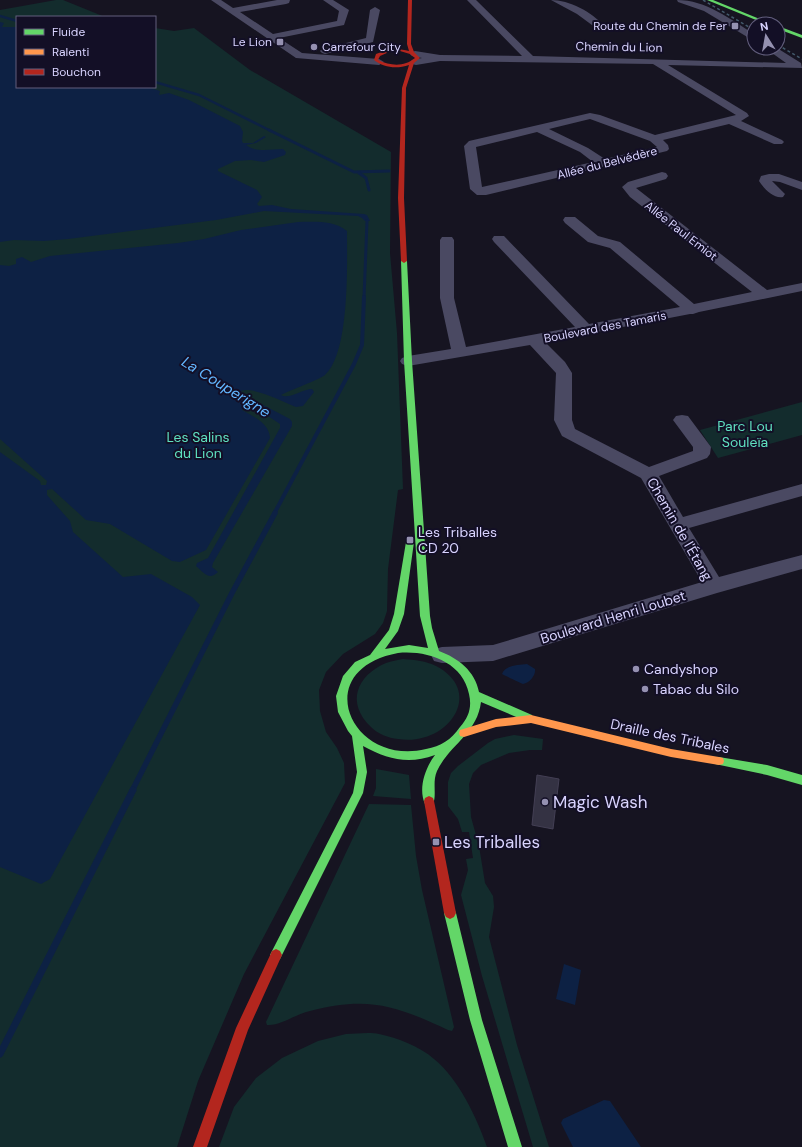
<svg xmlns="http://www.w3.org/2000/svg" width="802" height="1147" font-family="'DM Sans',sans-serif">
  <style>
    .green { fill: #132c2d }
    .water { fill: #0d2144 }
    .lines { fill: none; stroke-linecap: round; stroke-linejoin: round }
    .stream-far4 { stroke: #0d2144; stroke-width: 2.5 }
    .stream-far3 { stroke: #0d2144; stroke-width: 3 }
    .stream-far2 { stroke: #0d2144; stroke-width: 4 }
    .stream-far1 { stroke: #0d2144; stroke-width: 5.5 }
    .stream { stroke: #0d2144; stroke-width: 7 }
    .building { fill: #343243; stroke: #433f54 }
    .street { fill: #4a4962; fill-rule: evenodd }
    .fast { fill: #63d668; fill-rule: evenodd }
    .slow { fill: #ff974d; fill-rule: evenodd }
    .jam { fill: #b3261e; fill-rule: evenodd }
    .rail { stroke: #43596b; stroke-width: 1.5; stroke-dasharray: 3 2.5; stroke-linecap: butt }
    .poi-dot { fill: #9591b1; stroke: #130f26; stroke-width: 1.5 }
    .labels { text-anchor: middle; stroke-width: 4; stroke-linejoin: round; paint-order: stroke }
    .far-poi-label { font-size: 12px; fill: #d9d4ff; stroke: #130f26; text-anchor: end }
    .far-street-label { font-size: 12px; fill: #d9d4ff; stroke: #130f26 }
    .park-label { font-size: 14px; fill: #5fe0c0; stroke: #130f26 }
    .street-label { font-size: 14px; fill: #d9d4ff; stroke: #130f26 }
    .poi-label { font-size: 14px; fill: #d9d4ff; stroke: #130f26; text-anchor: start }
    .water-label { font-size: 15px; font-style: italic; fill: #62b6ff; stroke: #130f26 }
    .near-poi-label { font-size: 17px; fill: #d9d4ff; stroke: #130f26; text-anchor: start }
  </style>
  <rect width="100%" height="100%" fill="#161421"/>
  <!-- green -->
  <g class="green">
    <path d="M56,0H63L105,17H17V87H155V28L174,31L194,28L250,70L391,152L390,253L397,333L403,489L398,490L388,569L387,611L383,623L375,634L343,654L326,672L319,690L320,711L326,732L337,748L344,763L345,783L244,974L198,1081L177,1147H0V10Z"/>
    <path d="M802,402V435L718,458L700,430Z"/>
    <path d="M403,659C415,660 426,661 436,666C486,692 448,747 398,739C388,738 378,734 371,727C346,703 356,676 386,663C391,661 398,660 403,659Z"/>
    <path d="M514,735L543,739L542,750H530L509,753L481,765L473,773L469,784L471,817L479,846L485,883L493,896L494,907L489,937L517,1045L549,1147H533L482,976L461,895L468,870L466,859L473,858L469,832H462L458,819L448,806V782L451,773L458,766L488,743L495,739Z"/>
    <path d="M376,769L409,775L411,799L373,796L376,788Z"/>
    <path d="M369,804L411,805L416,856L422,890L454,1027L452,1031L448,1030C395,1005 367,996 310,1011C295,1014 281,1026 267,1025L266,1022Z"/>
    <path d="M346,1034C356,1034 369,1032 379,1034C398,1038 419,1046 434,1059C458,1078 477,1118 487,1147H219L234,1107L256,1078L282,1058L318,1041Z"/>
  </g>
  <!-- water -->
  <g class="water">
    <path d="M0,22L4,23L2,27H17V87H148L160,91L159,95L169,93L189,100L240,126L243,132L242,141L243,143H253L264,136L266,137L256,143L246,145C256,153 272,149 283,149L286,152L285,155L264,162L251,160L235,161L218,169V171L257,190L262,197L257,204L259,206L272,205L291,209L364,214L367,215L370,221H365L362,218L358,216L282,212L264,211L216,220L68,239L44,241L14,240L0,242Z"/>
    <path d="M298,222C315,222 333,220 347,231C347,264 350,352 325,375C319,380 290,390 281,395C289,400 302,389 312,389L314,392L303,406L296,407C284,402 252,386 241,391L242,394L290,419L292,422V426L213,563L212,567L218,572C209,581 204,573 196,566L197,563L208,558L280,428V424L250,404L245,405L242,410C254,417 269,423 270,438L206,550L180,562L172,561L110,524L86,520L52,489L47,490V495L70,521L73,532L123,577L151,574L192,597L200,605L50,879L41,884L0,867V452L40,481L41,485H46L47,481L0,439V265L9,266L16,264V259L22,257L31,262L50,256L178,243L204,239L241,230Z"/>
    <path d="M527,664L535,669C536,675 530,683 523,684C522,684 504,675 502,674C505,665 518,665 527,664Z"/>
    <path d="M564,964L581,970L575,1005L556,999Z"/>
    <path d="M604,1100L610,1101L641,1147H573L561,1123L563,1119Z"/>
  </g>
  <g class="lines">
    <!-- stream-far4 -->
    <g class="stream-far4">
      <path d="M0,16L17,21"/>
      <path d="M155,82L199,95L271,131"/>
    </g>
    <!-- stream-far3 -->
    <g class="stream-far3">
      <path d="M269,130L354,172L389,171"/>
      <path d="M359,173L366,178L369,190"/>
      <path d="M364,298L367,221"/>
    </g>
    <!-- stream-far2 -->
    <path class="stream-far2" d="M274,514L354,364L362,345L364,297"/>
    <!-- stream-far1 -->
    <path class="stream-far1" d="M132,791L232,593L275,513"/>
    <!-- stream -->
    <path class="stream" d="M0,1054L133,790"/>
  </g>
  <!-- building -->
  <path class="building" d="M537,775L559,779L553,829L532,825Z"/>
  <g class="lines">
    <!-- street -->
    <g class="street">
      <path d="M211,0H221L233,8L277,0H290L289,3L286,4L240,12L273,34L337,21L339,11L323,0H333L349,10L344,25L279,38L302,53L379,59L384,62L379,65L296,58Z"/>
      <path d="M467,0H476L533,56L786,63L765,48H777L801,63L802,68L668,65L747,113L749,116L741,121L782,140L784,142L782,144H774L729,124L663,140L668,145L669,149L667,151L486,195H477L470,189L464,146L469,141L590,113L600,115L655,135L736,115L653,64L440,61L416,65L412,64L411,62L412,60L422,58L412,56L410,54L412,52L415,51L440,55L522,56ZM590,119L650,141L657,147L605,159L588,148L549,129ZM537,132L580,152L593,162L482,187L476,147Z"/>
      <path d="M551,0C569,0 592,12 604,26L599,29L596,28L577,14Z"/>
      <path d="M677,0C706,0 730,19 754,34V41L704,11L678,2Z"/>
      <path d="M375,7L380,10L373,42L325,54L322,53L320,51L322,49L366,38L370,10Z"/>
      <path d="M662,172L666,173L668,176L666,179L636,188L767,290L802,283V291L699,312L693,314H690L545,342L565,362L572,373V420L575,429L649,467L693,451V447L673,420L676,416L682,415L688,416L711,447L710,454L707,458L659,476L683,517L802,484V496L689,528L719,577L802,555V569L717,593L493,661L442,663L434,661L431,655L434,649L442,647L493,645L702,582L641,478L562,436L554,420L556,373L530,345L408,366L402,364L400,361L402,358L408,356L451,349L440,298V240L442,237H452L454,240V298L466,347L575,327L494,242L492,239L494,236H504L589,324L680,307L610,248L588,242L565,223L563,220L565,217H575L598,236L620,242L694,304L752,292L630,197L622,187L628,182Z"/>
      <path d="M769,174H779L802,182V190L780,182L772,181L785,194L783,197C774,199 764,189 759,181L761,176Z"/>
    </g>
    <!-- fast -->
    <g class="fast">
      <path d="M707,0H713L772,24H766Z"/>
      <path d="M778,26L802,35V38L778,29Z"/>
      <path d="M404,259L407,261L412,361L430,616L432,628L439,651C458,658 475,671 479,692L532,715L533,718L532,721L528,722L481,702C477,734 450,744 437,771C432,782 437,795 433,804L429,806L425,804C418,789 425,768 435,755C408,765 387,759 363,746L367,772L363,793L280,959L276,961L272,959L270,955L272,951L353,793L357,772L352,736L348,731L338,712L336,696L343,676L355,662L370,655L389,630L394,614L406,542L410,539L414,542L404,614L398,631L385,649L409,645L428,648L420,616L404,361L401,261ZM398,653C427,650 463,662 469,694C472,707 469,717 460,727C451,740 441,746 426,749C351,767 308,670 398,653Z"/>
      <path d="M719,757L767,765L802,775V785L767,775L715,764L714,761L715,758Z"/>
      <path d="M450,907L454,909L456,913L482,1020L522,1147H508L470,1020L444,913L446,909Z"/>
    </g>
    <!-- slow -->
    <path class="slow" d="M531,715L671,749L719,757L723,758L724,761L723,764L719,765L671,757L531,723L496,727L464,737L460,736L459,733L460,730L496,719Z"/>
    <!-- jam -->
    <g class="jam">
      <path d="M408,0H412L411,44L414,52L420,58L414,63L406,88L404,198L407,261L404,263L401,261L398,198L402,88L409,65C397,69 384,68 374,60L376,54C388,49 397,48 409,51L407,44ZM400,51L410,54L415,58C404,67 391,66 378,60L380,56L389,52Z"/>
      <path d="M429,796L433,798L434,801L456,913L454,917L450,919L446,917L444,913L424,801L425,798Z"/>
      <path d="M276,949L280,951L282,955L248,1030L207,1147H193L236,1028L272,951Z"/>
    </g>
    <!-- rail -->
    <g class="rail">
      <path d="M703,0L754,30"/>
      <path d="M778,45L802,59"/>
    </g>
  </g>
  <!-- markers -->
  <g class="poi-dot">
    <rect x="731" y="22" width="8" height="8" rx="2"/>
    <rect x="276" y="38" width="8" height="8" rx="2"/>
    <circle cx="314" cy="47" r="4"/>
    <rect x="406" y="536" width="8" height="8" rx="2"/>
    <circle cx="636" cy="669" r="4"/>
    <circle cx="645" cy="689" r="4"/>
    <circle cx="545" cy="802" r="4"/>
    <rect x="432" y="838" width="8" height="8" rx="2"/>
  </g>
  <g class="labels">
    <!-- far-poi labels -->
    <g class="far-poi-label">
      <text x="727" y="30">Route du Chemin de Fer</text>
      <text x="272" y="46">Le Lion</text>
      <text x="322" y="51" text-anchor="start">Carrefour City</text>
    </g>
    <!-- far-street labels -->
    <g class="far-street-label">
      <text transform="translate(619 47) rotate(1)" y="4">Chemin du Lion</text>
      <text transform="translate(607 163) rotate(-14)" y="4">Allée du Belvédère</text>
      <text transform="translate(681 231) rotate(38)" y="4">Allée Paul Emiot</text>
      <text transform="translate(605 327) rotate(-11)" y="4">Boulevard des Tamaris</text>
    </g>
    <!-- park labels -->
    <g class="park-label">
      <text x="745" y="431">Parc Lou<tspan x="745" dy="16">Souleïa</tspan></text>
      <text x="198" y="442">Les Salins<tspan x="198" dy="16">du Lion</tspan></text>
    </g>
    <!-- street labels -->
    <g class="street-label">
      <text transform="translate(680 529) rotate(60)" y="5">Chemin de l'Étang</text>
      <text transform="translate(613 617) rotate(-17)" y="5">Boulevard Henri Loubet</text>
      <text transform="translate(670 736) rotate(12)" y="5">Draille des Tribales</text>
    </g>
    <!-- poi labels -->
    <g class="poi-label">
      <text x="418" y="537">Les Triballes<tspan x="418" dy="16">CD 20</tspan></text>
      <text x="644" y="674">Candyshop</text>
      <text x="653" y="694">Tabac du Silo</text>
    </g>
    <!-- water labels -->
    <g class="water-label">
      <text transform="translate(226 387) rotate(32)" y="5">La Couperigne</text>
    </g>
    <!-- near-poi labels -->
    <g class="near-poi-label">
      <text x="553" y="808">Magic Wash</text>
      <text x="444" y="848">Les Triballes</text>
    </g>
  </g>
  <!-- legend -->
  <rect x="16" y="16" width="140" height="72" fill="#130f26" stroke="#625e7d"/>
  <rect x="24" y="29" width="20" height="6" fill="#63d668" stroke="#625e7d"/>
  <text x="52" y="36" font-size="12" fill="#d9d4ff">Fluide</text>
  <rect x="24" y="49" width="20" height="6" fill="#ff974d" stroke="#625e7d"/>
  <text x="52" y="56" font-size="12" fill="#d9d4ff">Ralenti</text>
  <rect x="24" y="69" width="20" height="6" fill="#b3261e" stroke="#625e7d"/>
  <text x="52" y="76" font-size="12" fill="#d9d4ff">Bouchon</text>
  <!-- north arrow -->
  <g transform="translate(766 36) rotate(349)"><circle r="19" fill="#130f26" stroke="#625e7d"/>
  <path d="M0-3L7 15L0 10L-7 15Z" fill="#9591b1"/>
  <text y="-6" font-size="11" font-weight="bold" text-anchor="middle" fill="#d9d4ff">N</text>
  </g>
</svg>
